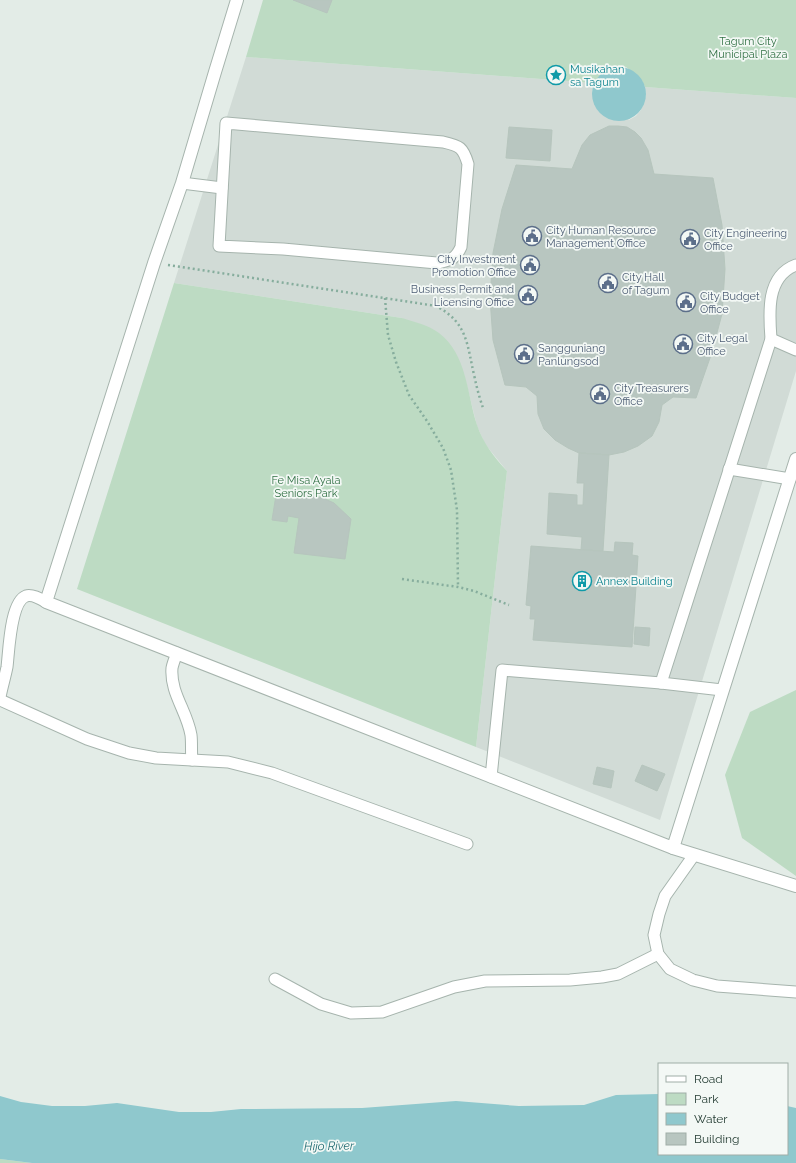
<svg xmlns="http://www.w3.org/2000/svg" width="796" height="1163" font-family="Raleway,sans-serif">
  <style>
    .built { fill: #d1dbd6 }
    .green { fill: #bddbc3 }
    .water { fill: #8fc8cd }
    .building { fill: #b8c6c0; stroke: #b6c5bd }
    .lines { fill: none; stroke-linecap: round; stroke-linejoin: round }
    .service-casing { stroke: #a6b4ad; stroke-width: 13 }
    .minor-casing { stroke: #a6b4ad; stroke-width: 14 }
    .path { stroke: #86ad9d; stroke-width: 2.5; stroke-dasharray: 2 3; stroke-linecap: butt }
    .service { stroke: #fff; stroke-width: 11 }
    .minor { stroke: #fff; stroke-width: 12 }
    .labels { text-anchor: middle; stroke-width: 3.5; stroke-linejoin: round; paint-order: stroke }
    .park-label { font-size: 11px; fill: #317044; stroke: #f3f8f5 }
    .culture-label { font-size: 11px; fill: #0d838f; stroke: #f3f8f5; text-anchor: start }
    .service-label { font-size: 11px; fill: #4e5e75; stroke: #f3f8f5; text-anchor: start }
    .water-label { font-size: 12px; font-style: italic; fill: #226c73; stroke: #f3f8f5 }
  </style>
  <rect width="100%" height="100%" fill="#e3ece7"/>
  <!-- built -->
  <path class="built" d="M246,57L594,83L592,91L629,120L636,116L641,110L646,95L645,87L796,98V371L660,820L476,747L507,471L485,444L477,426L464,374L402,318L174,283Z"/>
  <!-- green -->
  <g class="green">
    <path d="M263,0H796V98L645,87C643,81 640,79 635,75C633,73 629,69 626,67C614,63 600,74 594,83L246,57Z"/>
    <path d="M174,283L402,318C415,322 428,325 439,333C467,354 467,394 477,425C483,443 494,457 507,471L476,747L77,589Z"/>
    <path d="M796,690V876L742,838L725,775L750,712Z"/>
    <path d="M0,1159L32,1163H0Z"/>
  </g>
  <!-- water -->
  <g class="water">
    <circle cx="619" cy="94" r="27"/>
    <path d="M659,1094V1154H787V1106L796,1108V1163H32L0,1159V1096L21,1102L52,1106H85L117,1103L179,1112H211L241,1109L362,1108L456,1101L519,1106L584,1105L616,1095Z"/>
  </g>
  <!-- building -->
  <g class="building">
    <path d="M293,0H332L327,13Z"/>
    <path d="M609,126H618L627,127L635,132L641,138L648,150L654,174L713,178L722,225L725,269L722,314L711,355L696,398L673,397L662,405L659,422L652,436L638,446L624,452L609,455L579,453L568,448L555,440L544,429L538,414L537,396L526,387L505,385L493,340L490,298L493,253L502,209L516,165L572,169L582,145L590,135Z"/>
    <path d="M509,127L552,130L550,161L506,158Z"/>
    <path d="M579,453L609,455L603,551L581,550L582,537L547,534L549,493L577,495V505H583L584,483H577Z"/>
    <path d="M302,493L325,499L334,503L351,519L345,559L294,553L299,518L288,516L287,522L272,520L276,495L301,499Z"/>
    <path d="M615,542L633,543L632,555L638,556L632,647L533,640L535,619H530L531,606L526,605L531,546L614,552Z"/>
    <path d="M635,627L650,628L649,646L634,644Z"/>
    <path d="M642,765L665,774L657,791L635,781Z"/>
    <path d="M597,767L614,771L611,788L593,784Z"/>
  </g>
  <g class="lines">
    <defs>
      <g id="service">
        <path d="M226,123L443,142C460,146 463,147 468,164L461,247C455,260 450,260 437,263L283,249L219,246Z"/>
        <path d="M182,183L222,188"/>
        <path d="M771,339L796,350"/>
        <path d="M729,469L790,479"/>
        <path d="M177,653C175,658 173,663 172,668C170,693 187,711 191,735C192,743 191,752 192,760"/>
        <path d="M661,683L771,339C769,313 766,276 796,265"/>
        <path d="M0,697C2,687 5,677 7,667C9,652 10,602 26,596C32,594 41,599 46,602"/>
        <path d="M0,700L87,739L129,753L156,758L228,762L272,773L467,844"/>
        <path d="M491,777L502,670L661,683L722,690"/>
        <path d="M694,855L665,896L659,914L654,935L658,954L670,969L693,980L717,986L796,992"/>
        <path d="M275,979L321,1004L351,1013L382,1012L454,987L485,981L570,980L602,977L618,974L658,954"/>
      </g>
      <g id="minor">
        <path d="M237,0L215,72L182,183L154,263L46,602L673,848L796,459"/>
        <path d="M673,848L796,886"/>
      </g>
    </defs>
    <!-- service casing -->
    <use href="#service" class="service-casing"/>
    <!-- minor casing -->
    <use href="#minor" class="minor-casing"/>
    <!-- path -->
    <g class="path">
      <path d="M168,265L436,306C469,323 467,347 475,379C477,389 480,399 483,408"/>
      <path d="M385,298L388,335L396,362L409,395L427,421L443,448L451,470L457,510L458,587"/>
      <path d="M402,579L458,587L474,591L509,605"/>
    </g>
    <!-- service -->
    <use href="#service" class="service"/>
    <!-- minor -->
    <use href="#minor" class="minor"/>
  </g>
  <!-- icons -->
  <defs>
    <symbol id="sight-ring" viewBox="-11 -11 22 22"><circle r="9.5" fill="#f3f8f5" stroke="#0f9aa8" stroke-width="1.5"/><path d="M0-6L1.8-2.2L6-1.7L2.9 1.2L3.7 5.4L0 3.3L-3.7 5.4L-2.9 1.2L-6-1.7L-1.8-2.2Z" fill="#0f9aa8"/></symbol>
    <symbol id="civic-ring" viewBox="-11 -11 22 22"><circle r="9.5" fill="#f3f8f5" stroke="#5c6f8a" stroke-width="1.5"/><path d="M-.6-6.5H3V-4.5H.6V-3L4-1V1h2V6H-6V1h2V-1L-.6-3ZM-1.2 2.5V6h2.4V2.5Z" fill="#5c6f8a"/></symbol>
    <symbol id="building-ring" viewBox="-11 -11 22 22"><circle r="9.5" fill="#f3f8f5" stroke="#0f9aa8" stroke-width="1.5"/><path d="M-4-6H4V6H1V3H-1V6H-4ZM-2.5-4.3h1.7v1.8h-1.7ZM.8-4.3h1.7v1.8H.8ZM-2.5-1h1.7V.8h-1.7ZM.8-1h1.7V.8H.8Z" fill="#0f9aa8"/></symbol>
  </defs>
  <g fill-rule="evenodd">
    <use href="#sight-ring" x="545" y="64" width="22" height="22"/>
    <use href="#civic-ring" x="521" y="225" width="22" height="22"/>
    <use href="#civic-ring" x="679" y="228" width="22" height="22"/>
    <use href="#civic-ring" x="519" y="254" width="22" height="22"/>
    <use href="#civic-ring" x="597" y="272" width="22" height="22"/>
    <use href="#civic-ring" x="517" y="284" width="22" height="22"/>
    <use href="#civic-ring" x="675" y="291" width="22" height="22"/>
    <use href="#civic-ring" x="672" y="333" width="22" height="22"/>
    <use href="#civic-ring" x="513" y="343" width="22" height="22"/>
    <use href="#civic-ring" x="589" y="383" width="22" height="22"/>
    <use href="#building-ring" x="571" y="570" width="22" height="22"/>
  </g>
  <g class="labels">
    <!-- park labels -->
    <g class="park-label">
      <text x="748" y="45">Tagum City<tspan x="748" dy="13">Municipal Plaza</tspan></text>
      <text x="306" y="484">Fe Misa Ayala<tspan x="306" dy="13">Seniors Park</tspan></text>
    </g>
    <!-- culture labels -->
    <g class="culture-label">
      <text x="570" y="73">Musikahan<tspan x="570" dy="13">sa Tagum</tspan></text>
      <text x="596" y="585">Annex Building</text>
    </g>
    <!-- service labels -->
    <g class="service-label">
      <text x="546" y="234">City Human Resource<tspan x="546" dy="13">Management Office</tspan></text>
      <text x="704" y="237">City Engineering<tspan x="704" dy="13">Office</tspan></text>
      <text x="516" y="263" text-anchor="end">City Investment<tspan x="516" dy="13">Promotion Office</tspan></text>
      <text x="622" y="281">City Hall<tspan x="622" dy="13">of Tagum</tspan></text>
      <text x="514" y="293" text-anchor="end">Business Permit and<tspan x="514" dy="13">Licensing Office</tspan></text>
      <text x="700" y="300">City Budget<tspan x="700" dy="13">Office</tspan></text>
      <text x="697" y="342">City Legal<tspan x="697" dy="13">Office</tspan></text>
      <text x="538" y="352">Sangguniang<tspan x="538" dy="13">Panlungsod</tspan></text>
      <text x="614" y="392">City Treasurers<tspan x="614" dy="13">Office</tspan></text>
    </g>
    <!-- water labels -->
    <g class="water-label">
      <text transform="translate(329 1146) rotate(-1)" y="4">Hijo River</text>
    </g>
  </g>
  <!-- legend -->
  <rect x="658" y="1063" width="130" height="92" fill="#f3f8f5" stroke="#a0ada7"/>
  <rect x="666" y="1076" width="20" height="6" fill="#ffffff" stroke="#a0ada7"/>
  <text x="694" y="1083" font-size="12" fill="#243c33">Road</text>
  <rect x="666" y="1093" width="20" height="12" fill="#bddbc3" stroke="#a0ada7"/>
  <text x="694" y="1103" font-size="12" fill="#243c33">Park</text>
  <rect x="666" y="1113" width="20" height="12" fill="#8fc8cd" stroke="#a0ada7"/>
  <text x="694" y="1123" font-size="12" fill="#243c33">Water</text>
  <rect x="666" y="1133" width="20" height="12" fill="#b8c6c0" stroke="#a0ada7"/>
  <text x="694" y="1143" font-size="12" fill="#243c33">Building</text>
</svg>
